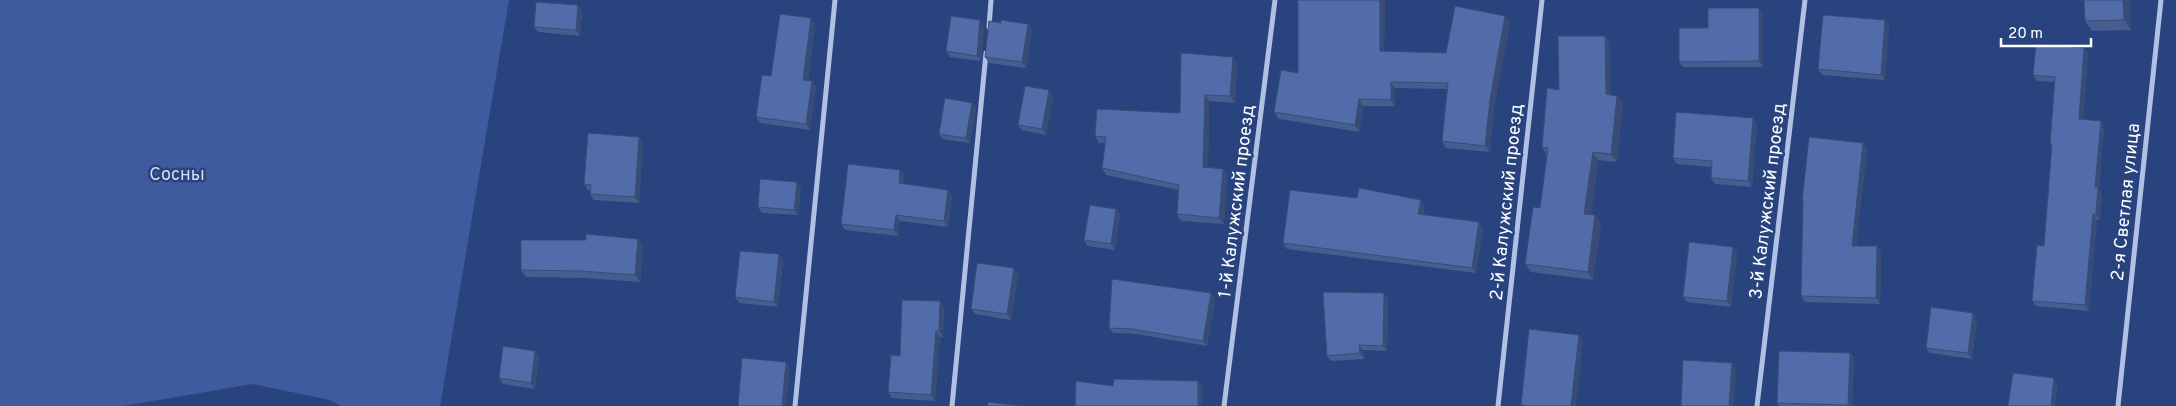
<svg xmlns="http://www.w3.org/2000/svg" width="2176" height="406" font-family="Overpass,sans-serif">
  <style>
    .green { fill: #3d5b9d }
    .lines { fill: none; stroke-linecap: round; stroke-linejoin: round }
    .minor { stroke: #b0c1e5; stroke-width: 5 }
    .wall { fill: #465d90 }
    .shaded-wall { fill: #394c76 }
    .building { fill: #516ca8; stroke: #394c76 }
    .labels { text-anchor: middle; stroke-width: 5; stroke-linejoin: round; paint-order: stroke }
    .park-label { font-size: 18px; fill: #d3ddf4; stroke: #29437f }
    .street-label { font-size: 18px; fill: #fff; stroke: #29437f }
  </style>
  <rect width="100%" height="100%" fill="#29437f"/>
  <!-- green -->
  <path class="green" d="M0,0H509L440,406H341L330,400L253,384L123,406H0Z"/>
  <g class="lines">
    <!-- minor -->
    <g class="minor">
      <path d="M989,27L991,0"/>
      <path d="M795,406L835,0"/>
      <path d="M952,406L986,53"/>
      <path d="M1224,406L1275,0"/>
      <path d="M1498,406L1542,0"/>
      <path d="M1757,406L1805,0"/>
      <path d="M2118,406L2161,0"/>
    </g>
  </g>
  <!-- wall -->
  <g class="wall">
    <path d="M1298,0H1385L1384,51L1446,53L1510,23L1494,107L1490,152L1446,148L1442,141L1447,89L1395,88V106H1363L1359,132L1279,119L1274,112L1298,73Z"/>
    <path d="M2130,0L2131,30L2092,31L2085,21Z"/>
    <path d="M578,5L582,11L580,36L538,32L534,27Z"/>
    <path d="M1763,13V67H1683L1679,62L1708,28Z"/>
    <path d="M1885,20L1889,25L1885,80L1822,75L1818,69Z"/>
    <path d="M1001,23L1028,24L1032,30L1026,68L989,63L985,57Z"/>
    <path d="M815,24L808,81L816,87L810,130L760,123L756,117L771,76Z"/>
    <path d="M984,26L981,61L950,57L946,51Z"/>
    <path d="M1605,36L1610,44L1611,95L1617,96L1623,103L1617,162L1598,160L1591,214L1595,215L1601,223L1593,280L1531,272L1525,264L1540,208L1547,155L1542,147L1559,90Z"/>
    <path d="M2084,48L2088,53L2083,119L2101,121L2104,127L2099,189L2102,193L2100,220H2097L2089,311L2036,306L2032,301L2044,246L2052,148L2050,144L2055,82L2037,81L2033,75Z"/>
    <path d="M1237,63L1235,103L1209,101L1208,167L1223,169L1227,175L1224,224L1181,221L1177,214L1179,190L1106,175L1102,168L1105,143H1099L1095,136L1180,113Z"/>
    <path d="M1049,90L1053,96L1046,135L1022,130L1018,125Z"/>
    <path d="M976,108L970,143L943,139L939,134Z"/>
    <path d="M1757,124L1752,187L1715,184L1711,178V167L1677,164L1673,158Z"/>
    <path d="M643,143L639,203L594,200L590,194V190H588L584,184Z"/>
    <path d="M1863,143L1867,149L1856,246L1881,252L1880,304L1805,302L1801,296L1803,204L1802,201Z"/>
    <path d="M904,175L903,184L948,190L952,196L948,227L900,221L898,236L845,230L841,224Z"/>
    <path d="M797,182L801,187L798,215L762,213L758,207Z"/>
    <path d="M1357,198L1421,200L1425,206L1423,215L1483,228L1476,273L1287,249L1283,243Z"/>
    <path d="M1116,209L1120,215L1115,250L1088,246L1084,240Z"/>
    <path d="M643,246L640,282L585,278L526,277L521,270Z"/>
    <path d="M1733,247L1737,253L1731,307L1687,302L1683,297Z"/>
    <path d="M779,254L783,260L778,307L739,303L735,297Z"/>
    <path d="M1018,274L1011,320L975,314L971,309Z"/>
    <path d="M1388,298L1387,351L1363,350L1364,359L1331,361L1327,356Z"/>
    <path d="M1215,299L1207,346L1136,334L1113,333L1109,328Z"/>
    <path d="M944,307L943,337H940L935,401L892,398L888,392L900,356Z"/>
    <path d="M1973,313L1977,319L1972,359L1930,353L1926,348Z"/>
    <path d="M1850,353L1854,359L1852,406H1779L1777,403Z"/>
    <path d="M539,356L535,389L503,384L499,378Z"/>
  </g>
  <!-- shaded-wall -->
  <g class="shaded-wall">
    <path d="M1380,0H1385L1384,58L1380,51Z"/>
    <path d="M2123,0H2130L2131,30L2124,20Z"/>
    <path d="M578,5L582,11L580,36L576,30Z"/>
    <path d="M1759,8L1763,13V67L1759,61Z"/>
    <path d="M1505,16L1510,23L1494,107L1490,152L1485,146L1490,100Z"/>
    <path d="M811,18L815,24L807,86L803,80Z"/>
    <path d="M980,20L984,26L981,61L977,56Z"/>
    <path d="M1885,20L1889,25L1885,80L1881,75Z"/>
    <path d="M1028,24L1032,30L1026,68L1022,62Z"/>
    <path d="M1605,36L1610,44L1611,102L1606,94Z"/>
    <path d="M2084,48L2088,53L2083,125L2079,119Z"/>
    <path d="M1233,57L1237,63L1235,103L1230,96Z"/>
    <path d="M812,81L816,87L810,130L806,124Z"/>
    <path d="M1391,82L1395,88V106L1391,100Z"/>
    <path d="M1049,90L1053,96L1046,135L1042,129Z"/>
    <path d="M1205,95L1209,101L1208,173L1203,167Z"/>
    <path d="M1617,96L1623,103L1617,162L1611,154Z"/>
    <path d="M1359,99L1363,106L1359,132L1355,125Z"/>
    <path d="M972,103L976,108L970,143L966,138Z"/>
    <path d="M1753,118L1757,124L1752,187L1748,181Z"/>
    <path d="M2101,121L2104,127L2099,189L2102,193L2100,220L2096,214L2095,187Z"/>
    <path d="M639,137L643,143L639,203L635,197Z"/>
    <path d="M1863,143L1867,149L1856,251L1852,246Z"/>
    <path d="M1593,152L1598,160L1590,221L1584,214Z"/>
    <path d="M1223,169L1227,175L1224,224L1219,218Z"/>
    <path d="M900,170L904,175L903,189L899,183Z"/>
    <path d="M797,182L801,187L798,215L794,210Z"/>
    <path d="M948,190L952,196L948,227L944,221Z"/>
    <path d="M1421,200L1425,206L1422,220L1418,214Z"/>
    <path d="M1116,209L1120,215L1115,250L1111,244Z"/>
    <path d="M2093,214L2097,220L2089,311L2085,305Z"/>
    <path d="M896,215L900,221L898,236L894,230Z"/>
    <path d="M1595,215L1601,223L1593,280L1588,272Z"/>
    <path d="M1479,222L1483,228L1476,273L1472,268Z"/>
    <path d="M638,239L643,246L640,282L635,275Z"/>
    <path d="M1877,246L1881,252L1880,304L1876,298Z"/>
    <path d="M1733,247L1737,253L1731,307L1727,301Z"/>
    <path d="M779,254L783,260L778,307L774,302Z"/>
    <path d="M1014,268L1018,274L1011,320L1007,314Z"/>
    <path d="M1211,293L1215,299L1207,346L1203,341Z"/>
    <path d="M1384,293L1388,298L1387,351L1383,346Z"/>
    <path d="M940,301L944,307L943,337L939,331Z"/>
    <path d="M1973,313L1977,319L1972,359L1968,353Z"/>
    <path d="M936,331L940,337L935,401L931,395Z"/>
    <path d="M1579,335L1583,341L1576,406H1571Z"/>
    <path d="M1359,345L1363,350L1364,359L1360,353Z"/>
    <path d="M535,351L539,356L535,389L531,383Z"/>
    <path d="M1850,353L1854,359L1852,406L1848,405Z"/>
    <path d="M786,362L790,368L786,406H782Z"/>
    <path d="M1732,363L1736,369L1734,406H1729Z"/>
    <path d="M2054,378L2058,384L2055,406H2051Z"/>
    <path d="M1198,381L1202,386V406H1198Z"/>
  </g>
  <!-- building -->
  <g class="building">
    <path d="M1298,0H1380V51L1446,53L1455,6L1505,16L1490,100L1485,146L1442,141L1448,83L1391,82V100L1359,99L1355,125L1274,112L1281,70L1298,73Z"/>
    <path d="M2084,0H2123L2124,20L2085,21Z"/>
    <path d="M536,2L578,5L576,30L534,27Z"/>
    <path d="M1708,8H1759V61L1679,62V28H1708Z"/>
    <path d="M780,14L811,18L803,80L812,81L806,124L756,117L762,75L771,76Z"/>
    <path d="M1823,15L1885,20L1881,75L1818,69Z"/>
    <path d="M951,16L980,20L977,56L946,51Z"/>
    <path d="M1001,20L1028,24L1022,62L985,57L989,21L1001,23Z"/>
    <path d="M1558,36H1605L1606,94L1617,96L1611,154L1593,152L1584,214L1595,215L1588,272L1525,264L1533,207L1540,208L1548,148L1542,147L1547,88L1559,90Z"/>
    <path d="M2036,44L2084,48L2079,119L2101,121L2095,187H2098L2096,214H2093L2085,305L2032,301L2037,245L2044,246L2052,144H2050L2055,77L2033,75Z"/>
    <path d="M1181,53L1233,57L1230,96L1205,95L1203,167L1223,169L1219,218L1177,214L1179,185L1102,168L1106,137L1095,136L1097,109L1180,113Z"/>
    <path d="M1025,86L1049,90L1042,129L1018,125Z"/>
    <path d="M945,98L972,103L966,138L939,134Z"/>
    <path d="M1676,112L1753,118L1748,181L1711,178L1712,161L1673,158Z"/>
    <path d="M588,133L639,137L635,197L590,194L591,185L584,184Z"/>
    <path d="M1809,137L1863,143L1852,246H1877L1876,298L1801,296L1803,201H1802Z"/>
    <path d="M848,164L900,170L899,183L948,190L944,221L896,215L894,230L841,224Z"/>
    <path d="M760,179L797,182L794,210L758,207Z"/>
    <path d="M1359,188L1421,200L1418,214L1479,222L1472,268L1283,243L1290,190L1357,198Z"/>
    <path d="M1090,205L1116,209L1111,244L1084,240Z"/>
    <path d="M586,234L638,239L635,275L580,271L521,270V240H586Z"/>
    <path d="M1689,242L1733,247L1727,301L1683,297Z"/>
    <path d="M740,251L779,254L774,302L735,297Z"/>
    <path d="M977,263L1014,268L1007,314L971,309Z"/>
    <path d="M1112,279L1211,293L1203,341L1132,329L1109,328Z"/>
    <path d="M1323,292L1384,293L1383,346L1359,345L1360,353L1327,356Z"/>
    <path d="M902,300L940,301L939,331H936L931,395L888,392L891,355L900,356Z"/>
    <path d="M1931,307L1973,313L1968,353L1926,348Z"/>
    <path d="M1529,329L1579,335L1571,406H1527L1521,405Z"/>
    <path d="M503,346L535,351L531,383L499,378Z"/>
    <path d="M1779,351L1850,353L1848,405L1777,403Z"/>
    <path d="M742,358L786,362L782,406H738Z"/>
    <path d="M1683,360L1732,363L1729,406H1681Z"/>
    <path d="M2013,373L2054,378L2051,406H2008Z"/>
    <path d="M1114,379L1198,381V406H1075L1076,381L1113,386Z"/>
    <path d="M988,402L1022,406H988Z"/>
  </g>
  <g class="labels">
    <!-- park labels -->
    <g class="park-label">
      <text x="177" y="180">Сосны</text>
    </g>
    <!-- street labels -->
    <g class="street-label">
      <text transform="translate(1236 201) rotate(-83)" y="6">1-й Калужский проезд</text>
      <text transform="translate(1767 201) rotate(-83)" y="6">3-й Калужский проезд</text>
      <text transform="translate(1506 202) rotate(-84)" y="6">2-й Калужский проезд</text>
      <text transform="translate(2125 202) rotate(-84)" y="6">2-я Светлая улица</text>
    </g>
  </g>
  <!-- scale -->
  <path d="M2001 38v8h90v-8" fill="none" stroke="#ffffff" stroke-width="2.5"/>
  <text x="2008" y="38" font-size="15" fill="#ffffff" stroke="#29437f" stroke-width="4" paint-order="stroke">20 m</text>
</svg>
